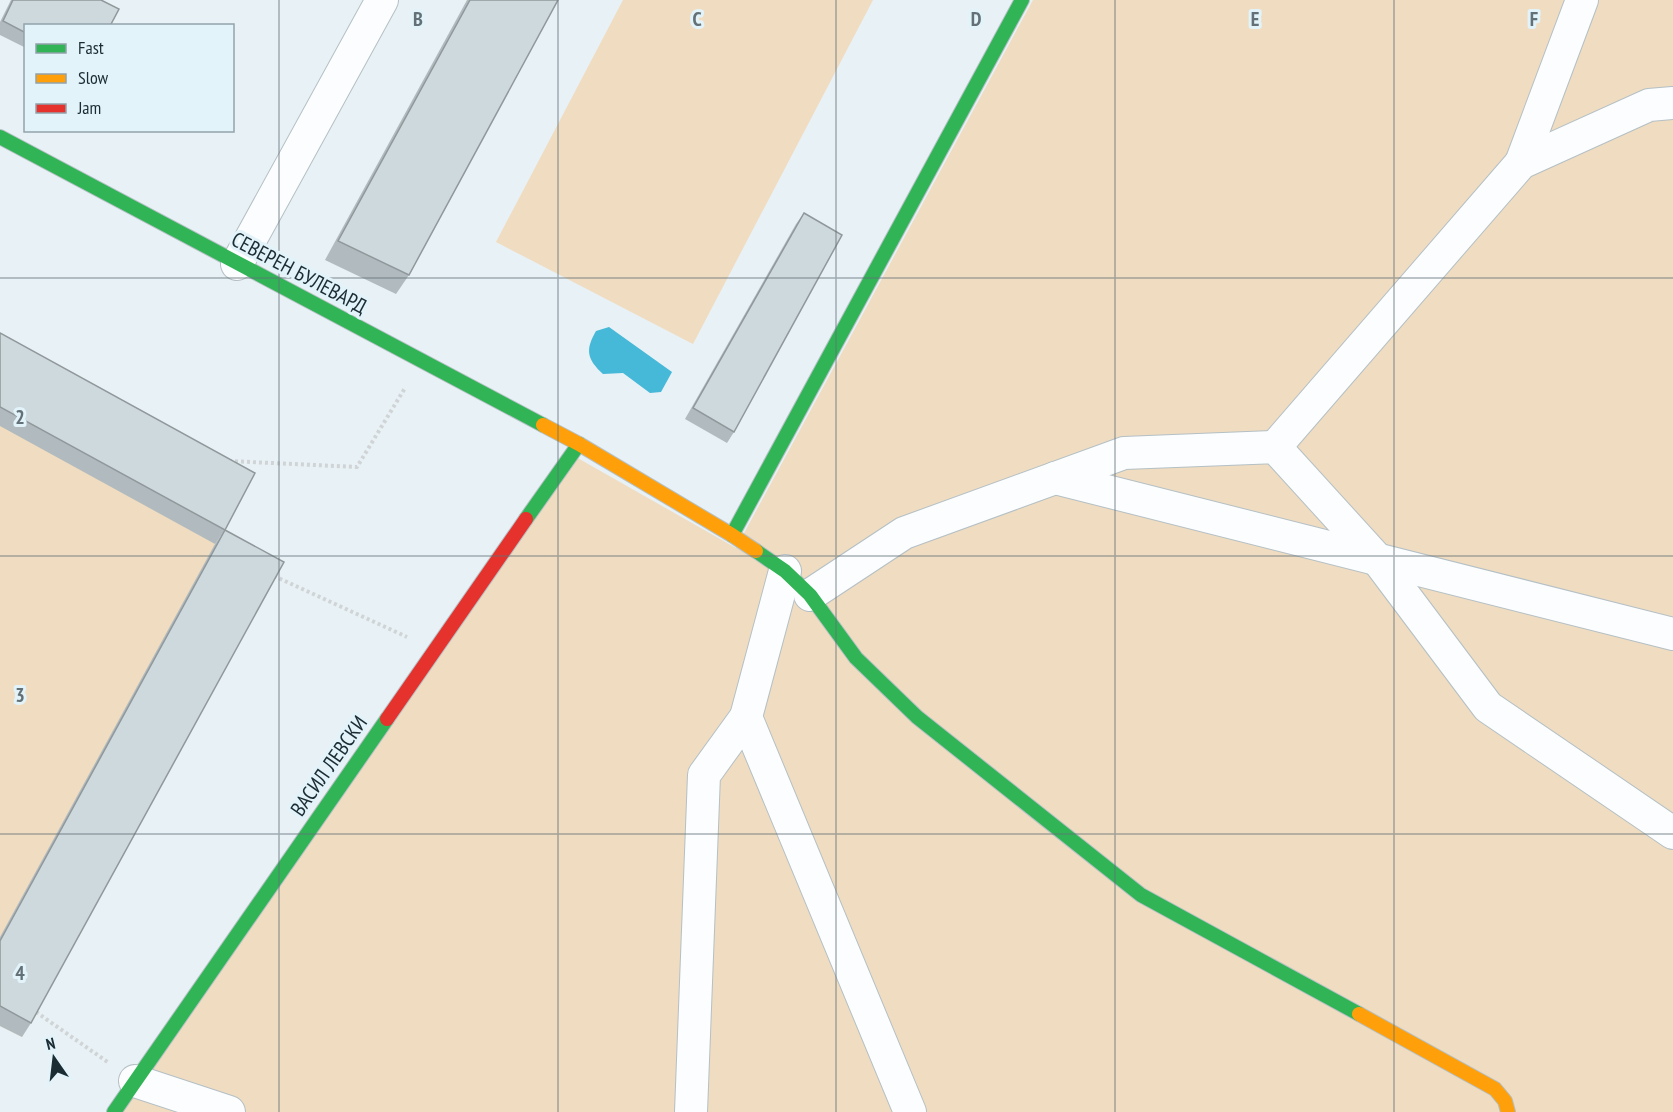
<svg xmlns="http://www.w3.org/2000/svg" width="1673" height="1112" font-family="'PT Sans Narrow',sans-serif">
  <style>
    .green { fill: #f0dcc0 }
    .water { fill: #46b8d8 }
    .lines { fill: none; stroke-linecap: round; stroke-linejoin: round }
    .street-casing { stroke: #b4c0c5; stroke-width: 34 }
    .fast-casing { stroke: #b4c0c5; stroke-width: 16 }
    .slow-casing { stroke: #b4c0c5; stroke-width: 16 }
    .jam-casing { stroke: #b4c0c5; stroke-width: 16 }
    .path { stroke: #d0d4d6; stroke-width: 4; stroke-dasharray: 3 3; stroke-linecap: butt }
    .street { stroke: #fcfdfe; stroke-width: 32 }
    .fast { stroke: #30b455; stroke-width: 14 }
    .slow { stroke: #ff9f0a; stroke-width: 14 }
    .jam { stroke: #e5322d; stroke-width: 14 }
    .wall { fill: #b1bbbf }
    .building { fill: #ced9de; stroke: #90989b; stroke-width: 1.5 }
    .grid { fill: none; stroke: #637177; stroke-width: 1.5; stroke-opacity: 0.55 }
    .labels { text-anchor: middle; stroke-width: 6; stroke-linejoin: round; paint-order: stroke }
    .street-label { font-size: 21px; fill: #1c2c33; stroke: #e3f3fa }
    .grid-label { font-size: 20px; text-anchor: middle; font-weight: bold; fill: #637177; stroke: #e3f3fa; stroke-width: 6; stroke-linejoin: round; paint-order: stroke }
  </style>
  <rect width="100%" height="100%" fill="#e8f1f5"/>
  <!-- green -->
  <g class="green">
    <path d="M623,0H873L693,344L496,242Z"/>
    <path d="M1033,0H1673V1112H123L567,452L736,548Z"/>
    <path d="M0,353L245,487L215,544L36,1012L22,1037L0,1026Z"/>
  </g>
  <!-- water -->
  <path class="water" d="M609,327L672,372L661,392L650,393L623,373L603,374C587,359 585,350 596,331Z"/>
  <g class="lines">
    <defs>
      <g id="street">
        <path d="M1521,163L1582,0"/>
        <path d="M237,264L382,0"/>
        <path d="M1275,447L1521,163L1649,105L1673,103"/>
        <path d="M1055,478L1673,634"/>
        <path d="M785,571L746,717L910,1112"/>
        <path d="M810,595L904,533L1124,453L1275,447L1377,559L1488,707L1673,833"/>
        <path d="M135,1081L229,1112"/>
        <path d="M691,1112L704,775L746,717"/>
      </g>
      <g id="fast">
        <path d="M0,137L543,425"/>
        <path d="M526,519L579,444"/>
        <path d="M732,535L1022,0"/>
        <path d="M756,551L785,571L810,595L856,658L917,717L1141,895L1359,1014"/>
        <path d="M114,1112L387,719"/>
      </g>
      <g id="slow">
        <path d="M543,425L579,444L732,535L756,551"/>
        <path d="M1359,1014L1495,1089L1505,1101L1508,1112"/>
      </g>
      <path id="jam" d="M387,719L526,519"/>
    </defs>
    <!-- street casing -->
    <use href="#street" class="street-casing"/>
    <!-- fast casing -->
    <use href="#fast" class="fast-casing"/>
    <!-- slow casing -->
    <use href="#slow" class="slow-casing"/>
    <!-- jam casing -->
    <use href="#jam" class="jam-casing"/>
    <!-- path -->
    <g class="path">
      <path d="M229,461L357,467L405,388"/>
      <path d="M274,576L407,637"/>
      <path d="M36,1012L109,1063"/>
    </g>
    <!-- street -->
    <use href="#street" class="street"/>
    <!-- fast -->
    <use href="#fast" class="fast"/>
    <!-- slow -->
    <use href="#slow" class="slow"/>
    <!-- jam -->
    <use href="#jam" class="jam"/>
  </g>
  <!-- wall -->
  <g class="wall">
    <path d="M11,0H101L26,26V48L0,35V22Z"/>
    <path d="M467,0H558L409,275L396,294L325,260Z"/>
    <path d="M804,213L734,432L727,443L685,419L796,224Z"/>
    <path d="M0,333L225,530L215,544L0,426Z"/>
    <path d="M225,530L31,1023L22,1037L0,1026V937L215,544Z"/>
  </g>
  <!-- building -->
  <g class="building">
    <path d="M13,0H101L119,9L110,26H26V33L3,21Z"/>
    <path d="M470,0H558L409,275L338,241Z"/>
    <path d="M804,213L842,235L734,432L693,408Z"/>
    <path d="M0,333L255,473L225,530L0,407Z"/>
    <path d="M225,530L284,562L31,1023L0,1006V941Z"/>
  </g>
  <!-- grid -->
  <path class="grid" d="M279,0V1112M558,0V1112M836,0V1112M1115,0V1112M1394,0V1112M0,278H1673M0,556H1673M0,834H1673"/>
  <g class="labels">
    <!-- street labels -->
    <g class="street-label">
      <text transform="translate(299 273) rotate(28)" y="7">СЕВЕРЕН БУЛЕВАРД</text>
      <text transform="translate(329 766) rotate(-55)" y="7">ВАСИЛ ЛЕВСКИ</text>
    </g>
  </g>
  <g class="grid-label">
    <text x="418" y="26">B</text>
    <text x="697" y="26">C</text>
    <text x="976" y="26">D</text>
    <text x="1255" y="26">E</text>
    <text x="1534" y="26">F</text>
    <text x="20" y="424">2</text>
    <text x="20" y="702">3</text>
    <text x="20" y="980">4</text>
  </g>
  <!-- legend -->
  <rect x="24" y="24" width="210" height="108" fill="#e3f3fa" stroke="#93a3aa" stroke-width="1.5"/>
  <rect x="36" y="44" width="30" height="9" fill="#30b455" stroke="#93a3aa" stroke-width="1.5"/>
  <text x="78" y="54" font-size="18" fill="#1c2c33">Fast</text>
  <rect x="36" y="74" width="30" height="9" fill="#ff9f0a" stroke="#93a3aa" stroke-width="1.5"/>
  <text x="78" y="84" font-size="18" fill="#1c2c33">Slow</text>
  <rect x="36" y="104" width="30" height="9" fill="#e5322d" stroke="#93a3aa" stroke-width="1.5"/>
  <text x="78" y="114" font-size="18" fill="#1c2c33">Jam</text>
  <!-- north arrow -->
  <g transform="translate(54 1058) rotate(346)" stroke="#e3f3fa" stroke-width="4.5" paint-order="stroke">
  <path d="M0-4.5L10 22L0 15L-10 22Z" fill="#1c2c33"/>
  <text y="-9" font-size="16" font-weight="bold" text-anchor="middle" fill="#1c2c33">N</text>
  </g>
</svg>
